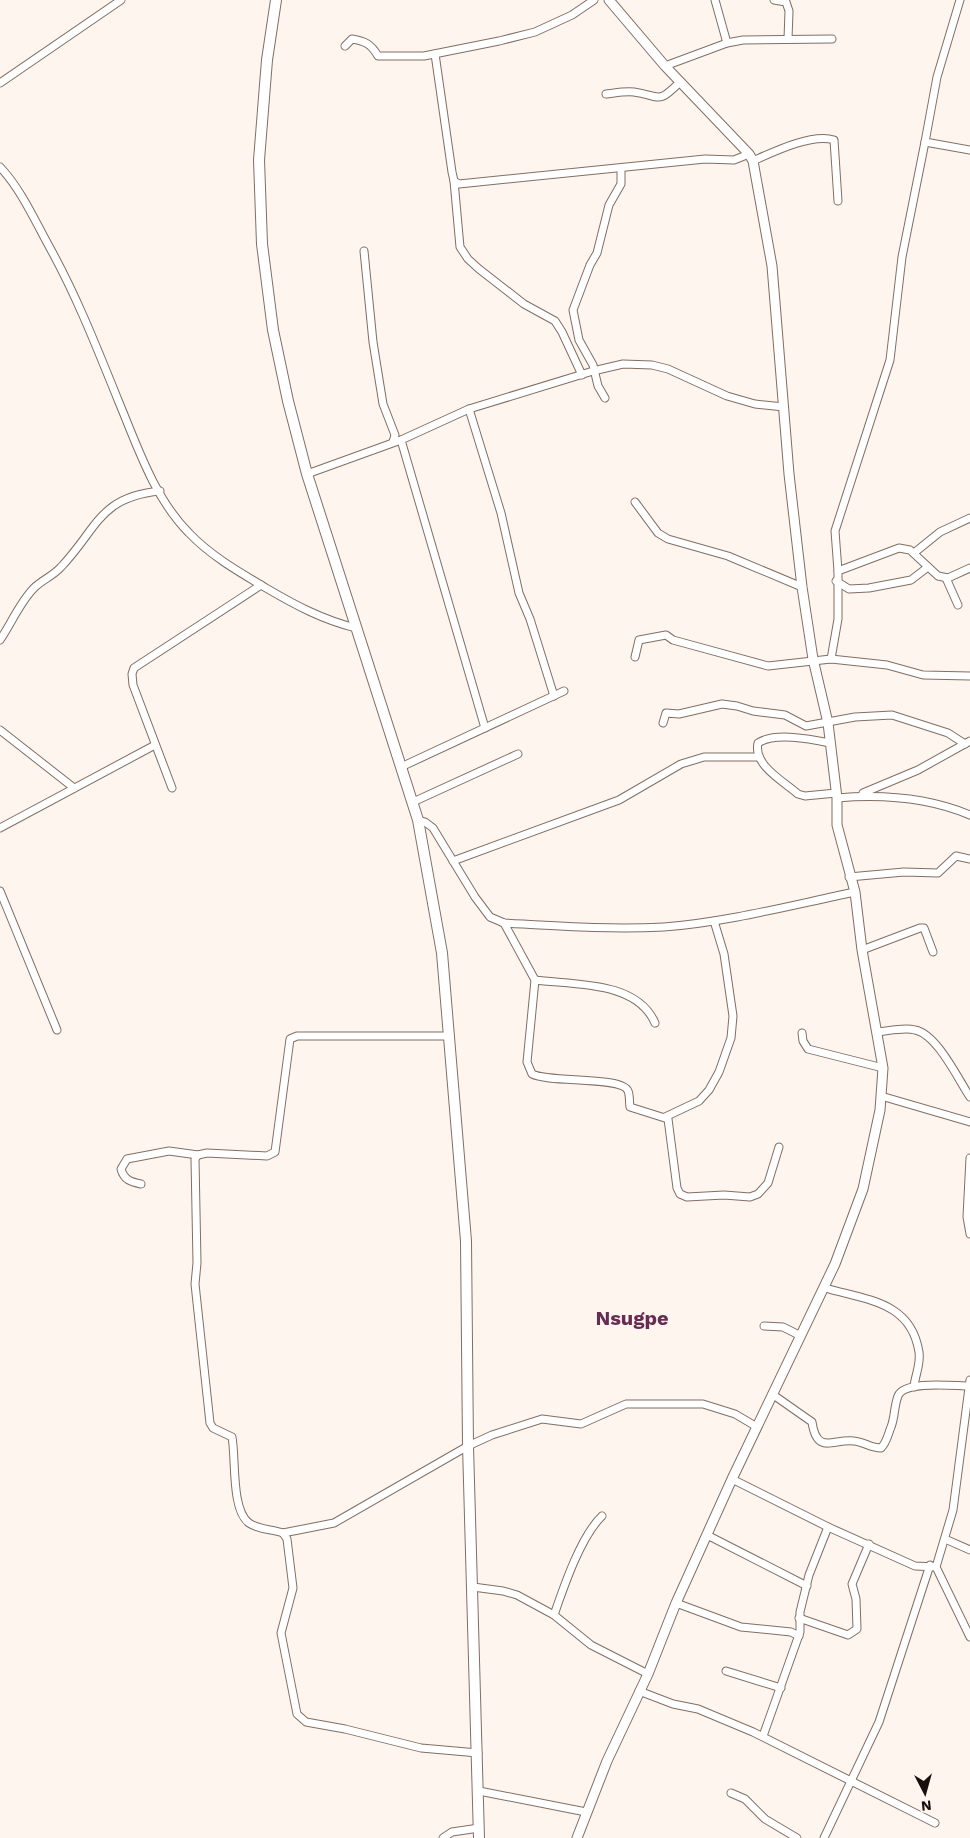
<svg xmlns="http://www.w3.org/2000/svg" width="970" height="1838" font-family="'Work Sans',sans-serif">
  <style>
    .lines { fill: none; stroke-linecap: round; stroke-linejoin: round }
    .minor-casing { stroke: #826e62; stroke-width: 9 }
    .tertiary-casing { stroke: #826e62; stroke-width: 11 }
    .primary-casing { stroke: #826e62; stroke-width: 12 }
    .minor { stroke: #fff; stroke-width: 7 }
    .tertiary { stroke: #fff; stroke-width: 9 }
    .primary { stroke: #fff; stroke-width: 10 }
    .labels { text-anchor: middle; stroke-width: 4; stroke-linejoin: round; paint-order: stroke }
    .quarter-label { font-size: 20px; font-weight: bold; fill: #672c54; stroke: #fef5ef }
  </style>
  <rect width="100%" height="100%" fill="#fef5ef"/>
  <g class="lines">
    <defs>
      <g id="minor">
        <path d="M715,0L727,43"/>
        <path d="M774,0L786,2L789,11L788,39"/>
        <path d="M960,0L937,77L925,142L970,150"/>
        <path d="M345,46L352,39C365,41 371,44 378,56H424L499,41L535,32L572,15L594,0"/>
        <path d="M435,54L452,172L454,181L459,184L705,159L734,160L749,154"/>
        <path d="M665,66L727,43L743,40L832,39"/>
        <path d="M0,83L121,0"/>
        <path d="M606,94C615,93 625,91 634,92C661,96 657,105 680,82"/>
        <path d="M753,161C773,152 812,133 834,140L838,201"/>
        <path d="M0,167C21,189 35,221 50,248C77,297 97,348 118,400C137,445 154,498 189,533C211,556 239,572 266,588C295,605 323,620 356,628"/>
        <path d="M454,181L460,247L468,259L479,269L524,304L555,321L562,332L582,375"/>
        <path d="M364,251L373,342L383,404L395,435L393,442"/>
        <path d="M605,398L598,386L593,365L579,340L573,310L590,265L597,253L609,205L621,184V169"/>
        <path d="M469,409L501,513L519,593L530,619L554,696"/>
        <path d="M401,440L485,728"/>
        <path d="M307,474L401,440L469,409L593,371L623,364L652,365L668,369L727,396L755,404L784,407"/>
        <path d="M635,502L658,533L668,539L728,556L802,587"/>
        <path d="M914,553L940,532L970,518"/>
        <path d="M838,571L835,531L890,360L902,257L925,142"/>
        <path d="M946,578L958,605"/>
        <path d="M836,581L849,589L869,588L911,580L928,567"/>
        <path d="M0,640C11,624 20,602 34,588C42,580 53,576 61,567C98,528 99,497 160,491"/>
        <path d="M635,657L639,640L666,635L673,640L768,666L831,659L887,665L923,675L970,676"/>
        <path d="M831,659L838,619V571L899,548L910,550L938,576L948,578L970,568"/>
        <path d="M663,723L666,713L679,714L722,704L737,706L753,711L785,715L806,726L855,717L892,715L948,733L965,744"/>
        <path d="M0,730L74,788"/>
        <path d="M830,743C810,739 775,732 758,743C753,765 783,781 798,794L805,796L836,793"/>
        <path d="M401,767L564,691"/>
        <path d="M172,788L133,685L132,674L134,668L261,585"/>
        <path d="M863,793L918,770L970,741"/>
        <path d="M837,798C883,794 927,797 970,815"/>
        <path d="M413,802L518,754"/>
        <path d="M418,820L425,822L433,828L475,897L490,917L504,923C557,926 611,930 664,927C728,922 792,905 855,892"/>
        <path d="M0,828L155,745"/>
        <path d="M453,861L619,800L681,764L704,757H759"/>
        <path d="M849,877L904,872L938,873L956,856L970,859"/>
        <path d="M0,891L57,1030"/>
        <path d="M504,923L535,980L527,1062L532,1074C549,1083 623,1076 628,1091C630,1095 629,1102 630,1107L668,1119L677,1188L680,1194L687,1197L724,1195L750,1197L758,1194L768,1183L779,1147"/>
        <path d="M862,950L920,928H924L933,952"/>
        <path d="M535,980C575,985 637,981 655,1023"/>
        <path d="M877,1032C889,1031 904,1027 915,1030C937,1034 958,1079 970,1097"/>
        <path d="M802,1033L803,1041L808,1049L883,1068"/>
        <path d="M450,1036H297L290,1039L275,1152L267,1156L207,1153L198,1155L195,1159L197,1263L195,1284L210,1423L213,1428L232,1437C236,1458 231,1510 249,1523C259,1530 272,1529 283,1533L287,1539L293,1588L281,1633L297,1714L306,1722L345,1729L421,1748L478,1753"/>
        <path d="M881,1096L970,1122"/>
        <path d="M665,1117L699,1101L709,1090L719,1072L731,1038L733,1016L724,954L714,921"/>
        <path d="M970,1158L967,1217L970,1234"/>
        <path d="M141,1184C131,1182 124,1180 121,1169L127,1159L169,1151L198,1155"/>
        <path d="M825,1288C866,1300 911,1301 919,1352C921,1364 915,1375 914,1387"/>
        <path d="M764,1326L783,1327L801,1336"/>
        <path d="M772,1394L812,1422C817,1456 834,1438 854,1441C864,1442 871,1448 881,1448C887,1442 888,1434 891,1427C895,1417 894,1406 898,1396C904,1380 954,1386 969,1386"/>
        <path d="M732,1479L828,1527L915,1566L936,1567L970,1637"/>
        <path d="M283,1533L334,1523L468,1446L492,1435L542,1419L581,1424L626,1404H703L735,1414L757,1427"/>
        <path d="M707,1535L807,1586"/>
        <path d="M945,1539L970,1550"/>
        <path d="M936,1567L953,1510L970,1380"/>
        <path d="M473,1587L503,1591L517,1595L554,1615L591,1645L648,1674"/>
        <path d="M676,1603L741,1627L791,1632L799,1636"/>
        <path d="M554,1615C564,1586 581,1536 602,1516"/>
        <path d="M799,1618L848,1635L857,1629L856,1599L852,1584L869,1544"/>
        <path d="M726,1671L781,1688"/>
        <path d="M639,1691L673,1704L698,1709L753,1732L935,1823"/>
        <path d="M763,1736L800,1632V1612L809,1575L828,1527"/>
        <path d="M479,1791L586,1812"/>
        <path d="M731,1793L745,1799L765,1819L797,1838"/>
        <path d="M443,1838L452,1832L479,1828"/>
        <path d="M824,1838L879,1722L930,1565"/>
      </g>
      <path id="tertiary" d="M577,1838L607,1761L648,1674L676,1603L732,1479L835,1264L863,1189L880,1110L883,1068L862,950L855,892L837,825V798L828,723L813,659L802,587L789,474L772,266L753,161L749,154L665,66L609,0"/>
      <path id="primary" d="M276,0L267,60L259,160L262,244L273,330L288,401L307,474L418,820L442,953L466,1241L468,1446L479,1838"/>
    </defs>
    <!-- minor casing -->
    <use href="#minor" class="minor-casing"/>
    <!-- tertiary casing -->
    <use href="#tertiary" class="tertiary-casing"/>
    <!-- primary casing -->
    <use href="#primary" class="primary-casing"/>
    <!-- minor -->
    <use href="#minor" class="minor"/>
    <!-- tertiary -->
    <use href="#tertiary" class="tertiary"/>
    <!-- primary -->
    <use href="#primary" class="primary"/>
  </g>
  <g class="labels">
    <!-- quarter labels -->
    <g class="quarter-label">
      <text x="632" y="1325">Nsugpe</text>
    </g>
  </g>
  <!-- north arrow -->
  <g transform="translate(925 1793) rotate(174)" stroke="#fef5ef" stroke-width="4" paint-order="stroke">
  <path d="M0-4L9 19L0 12L-9 19Z" fill="#170f0b"/>
  <text y="-8" font-size="14" font-weight="bold" text-anchor="middle" fill="#170f0b">N</text>
  </g>
</svg>
